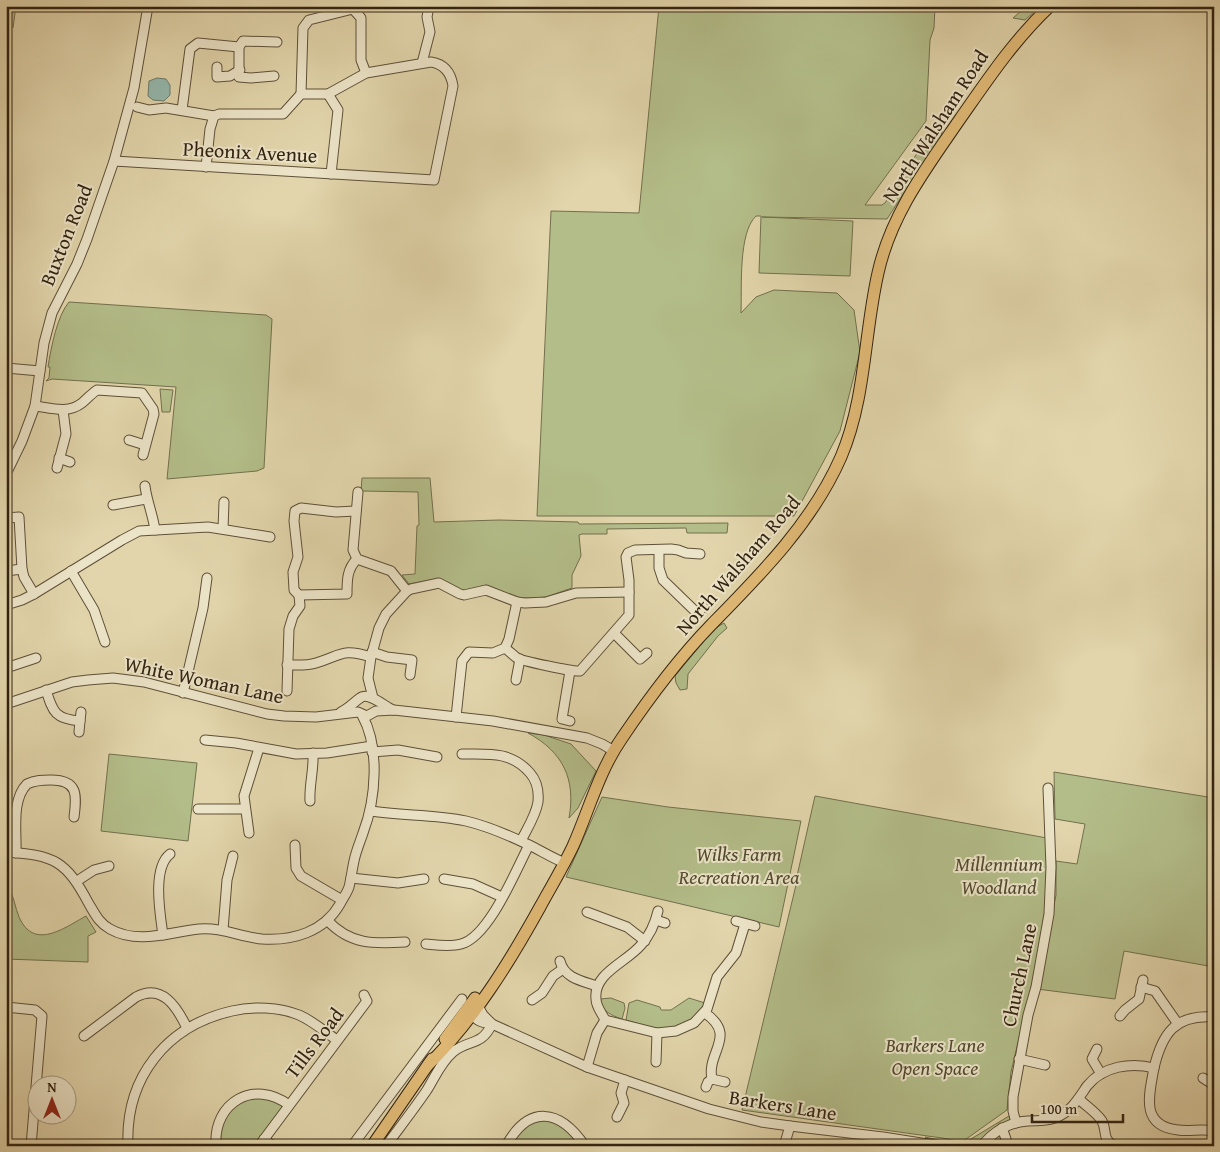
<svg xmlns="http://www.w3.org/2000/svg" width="1220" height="1152" font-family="'Gentium Book Plus',serif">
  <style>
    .green { fill: #b3bd89; stroke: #72704d }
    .water { fill: #95b8ac; stroke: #6d7c6e }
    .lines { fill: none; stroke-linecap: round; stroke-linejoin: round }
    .minor-casing { stroke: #5e5038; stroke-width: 11 }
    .major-casing { stroke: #322311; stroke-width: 13 }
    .minor { stroke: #ece4c8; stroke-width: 9 }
    .major { stroke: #e1ba76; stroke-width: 11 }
    .labels { text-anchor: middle; stroke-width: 4; stroke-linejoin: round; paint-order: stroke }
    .street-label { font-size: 20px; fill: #322311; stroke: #ece4c8 }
    .park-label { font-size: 20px; font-style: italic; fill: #524a2f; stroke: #ece4c8 }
  </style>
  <rect width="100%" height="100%" fill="#e2d5ab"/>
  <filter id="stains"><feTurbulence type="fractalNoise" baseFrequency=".004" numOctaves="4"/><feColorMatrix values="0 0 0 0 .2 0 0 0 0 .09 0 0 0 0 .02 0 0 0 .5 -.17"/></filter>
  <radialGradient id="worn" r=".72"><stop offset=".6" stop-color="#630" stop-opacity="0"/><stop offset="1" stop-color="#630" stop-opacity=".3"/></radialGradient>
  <!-- green -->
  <g class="green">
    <path d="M6,6H16L13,28L6,27Z"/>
    <path d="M659,6H935L934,28L930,40L926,121L865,205H882L885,203L934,127L939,121L944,125L941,136L887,219L762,217L853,221L850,276L759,273L761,216H756C738,233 742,288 741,313L756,297L774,290L837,293L854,310L860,352L840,431L794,516H537L551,211L639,213Z"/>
    <path d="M1027,6H1040L1025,20L1013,18Z"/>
    <path d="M69,302L266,315L272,319L264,468L257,471L167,479L176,387L52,379L46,381L49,378L50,367H48C51,348 57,316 69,302Z"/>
    <path d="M160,389L173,390L170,412H162Z"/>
    <path d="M362,478H430L434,522L499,520L578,522L579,524L728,523L727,533H687L686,528L607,529V534H582L579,535L581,556L572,575V588L546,597L532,598H517L486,585L463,591L436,579L409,584L402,575L415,574L417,526L419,525L418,492L361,491Z"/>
    <path d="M724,623L727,628L718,636L688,674L687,689L680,690L676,683L675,676L714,629Z"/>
    <path d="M528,733L544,735L571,744L596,771L578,808L569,818C576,779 563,752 528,733Z"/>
    <path d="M109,754L197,763L188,841L101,831Z"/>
    <path d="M1054,772L1214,798V967L1124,951L1115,999L1037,989L1056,895V861L1077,864L1085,824L1055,819Z"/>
    <path d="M815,796L1047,838L1046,904L1034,975L1011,1072L1007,1110L962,1142L942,1138L742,1110L796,885L797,876Z"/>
    <path d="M602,797L668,807L801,821L779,927L566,877Z"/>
    <path d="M7,887L9,888C14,897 15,907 19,917C34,951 64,928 86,916L96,932L88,936V962L6,959Z"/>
    <path d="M611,998L624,1003L625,1008L622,1019C610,1015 602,1011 600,999Z"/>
    <path d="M689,998L705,1003C697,1019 675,1031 657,1029C647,1027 636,1023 626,1020L629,1003L637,1000L660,1007L661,1010H671Z"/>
    <path d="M253,1096L273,1098L282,1106V1111L256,1146H219C219,1116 227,1109 253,1096Z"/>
    <path d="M1009,1116L1011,1122L1000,1127L1003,1146H938L925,1137L961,1145Z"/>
    <path d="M535,1119L557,1121L583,1146H508L515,1133Z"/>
  </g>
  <!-- water -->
  <path class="water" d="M157,78L166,79L170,85V95L164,101L153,100L148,96L149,81Z"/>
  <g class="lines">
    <defs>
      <g id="minor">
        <path d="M422,63L430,32L427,17L429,6"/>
        <path d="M217,67V77L230,76L240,70"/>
        <path d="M274,76L251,78L239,77V47L243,41L277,42"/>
        <path d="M301,94L303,28L309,20L353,9L361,18V60L366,73"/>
        <path d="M328,94L338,110L331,174"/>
        <path d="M182,110L190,49L198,43L239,47"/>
        <path d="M114,161L434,180L453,86C451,73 444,64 431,62L366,73L328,94H301L283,114H219L214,116L166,108L149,110L137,107"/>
        <path d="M206,167L210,129L214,116"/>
        <path d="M6,368L40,371"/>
        <path d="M35,406C51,408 68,414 82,403C87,399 91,394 97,390L142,393L153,409L154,414L143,455"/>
        <path d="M129,440L145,445"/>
        <path d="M59,458L70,462"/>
        <path d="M57,468L66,434L63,410"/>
        <path d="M6,474L22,441L35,406L44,343L52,313L77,264L87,239L114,161L134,88L148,6"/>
        <path d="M145,486C147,502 153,515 155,530"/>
        <path d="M358,492L353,550L357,559L391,571L407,591"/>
        <path d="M113,505L146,499"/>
        <path d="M356,511L336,512L301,508L295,511L294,521L298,557L293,572L294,590L299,595L347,594C347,580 347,569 357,559"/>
        <path d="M6,518L19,517L22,569L24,577L34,594"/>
        <path d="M223,529L224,502"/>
        <path d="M659,550V568L663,580L697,613L703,607"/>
        <path d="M6,571L22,569"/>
        <path d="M71,571L94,610L105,642"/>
        <path d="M6,605L22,600L34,594L122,540L139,531L208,527L270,537"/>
        <path d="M614,633L640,659L647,653"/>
        <path d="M505,648C509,651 513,655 517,658C522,661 574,672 580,671L629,615V580L626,557L628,553L635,550L671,549L678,550L686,553L700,554"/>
        <path d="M372,652L387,657L412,660L410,675"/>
        <path d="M287,665C296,665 307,666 316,663C342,655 342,648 371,657"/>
        <path d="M6,668L36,658"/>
        <path d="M570,671L562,719L570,721"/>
        <path d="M516,680L520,659"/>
        <path d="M46,690C53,713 56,719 80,721L81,712"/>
        <path d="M287,691L289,629L293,616L300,606L299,595"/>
        <path d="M183,693L203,608L207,578"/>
        <path d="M373,698L368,678L371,657L379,628L386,614L407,591L411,589L439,583L460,594L464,595L486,590L517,602L525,603L546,602L576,593L629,592"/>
        <path d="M6,704L72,682L88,680L113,678L144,682L267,714L284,716L316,717L358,712L367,716L376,711L394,710L493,721L587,738L602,744L614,751"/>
        <path d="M341,712C349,708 353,703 360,698C368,691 384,706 393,710"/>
        <path d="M456,717L462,661L469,652L493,653L505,648L509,639L517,602"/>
        <path d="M79,732L80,721"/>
        <path d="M205,740L236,743L296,754L327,753L372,746"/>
        <path d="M372,752L398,750L437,757"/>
        <path d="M462,754C488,754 511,751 530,773C537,781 539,791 538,802C536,815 527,829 521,841"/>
        <path d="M310,801C309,785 314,770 313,753"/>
        <path d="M198,809H244"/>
        <path d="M371,811C402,816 435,814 466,821C487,826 508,835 527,844C540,850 552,858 565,863"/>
        <path d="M249,833L244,796L259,748"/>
        <path d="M295,845L296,868L301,876L342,900"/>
        <path d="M6,852C55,855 66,861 89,904C95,914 99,923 110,929C138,945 170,932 199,929C221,927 241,937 262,939C293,941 324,932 340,904C343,898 347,893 349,887C351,879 352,870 354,861C356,851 360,842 363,833C376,799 380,747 362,715"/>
        <path d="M16,853C17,832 11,800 27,784C35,780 43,780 51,780C78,780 77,795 74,817"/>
        <path d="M351,878L398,883L424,879"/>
        <path d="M444,879L473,884L502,897"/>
        <path d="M77,881L94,870L109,866"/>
        <path d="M587,912L627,927L645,941"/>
        <path d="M327,920C350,945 374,944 405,942"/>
        <path d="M656,920L665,923"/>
        <path d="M736,921L755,926"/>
        <path d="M223,930L227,880L233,856"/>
        <path d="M163,935C160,914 152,868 170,854"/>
        <path d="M426,944C437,945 450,947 461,944C489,937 516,870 529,845"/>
        <path d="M560,961C564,978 582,981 597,986"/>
        <path d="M1141,987L1155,991L1178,1024"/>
        <path d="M532,1000L542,993L553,976L563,969"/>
        <path d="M6,1007L35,1010L42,1016L31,1146"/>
        <path d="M705,1013C738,1036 706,1052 712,1079L708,1082L706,1087"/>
        <path d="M1120,1016L1125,1010L1139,999L1143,980"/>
        <path d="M605,1020L657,1033L676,1031L694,1023L707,1009L717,977L736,953L745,924"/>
        <path d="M492,1024C479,1023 473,1019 469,1007L478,1006L483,1015L492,1024L587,1067L709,1109L761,1122L790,1126L883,1137L940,1146"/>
        <path d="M84,1036L136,997C162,983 177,1007 187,1028"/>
        <path d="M1097,1049L1092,1059L1101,1074"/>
        <path d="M1019,1059L1045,1065"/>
        <path d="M656,1062L657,1033"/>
        <path d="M587,1067L597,1033L605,1020C602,1013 596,1007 596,999C593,973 627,962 641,945C650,935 655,924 658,911"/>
        <path d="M1154,1068C1162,1034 1175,1014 1214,1017"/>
        <path d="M1203,1078L1214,1085"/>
        <path d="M712,1079L725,1082"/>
        <path d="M1079,1099C1086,1106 1097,1113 1102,1121C1107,1130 1102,1139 1113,1145"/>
        <path d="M617,1117L624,1103L621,1093L625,1080"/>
        <path d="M1016,1123L1013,1111V1097L1028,1015L1036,987L1049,914L1051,867L1048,788"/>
        <path d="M1002,1128L1006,1139L1005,1146"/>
        <path d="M264,1139L273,1146"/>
        <path d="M128,1146C125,1078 166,1026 232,1011C253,1006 279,1007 299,1015C313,1021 325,1032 337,1040"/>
        <path d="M216,1146C213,1102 254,1079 289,1105"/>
        <path d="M259,1146L367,1001L364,995"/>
        <path d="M352,1146L462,999"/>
        <path d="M386,1146C400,1127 414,1109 427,1090C435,1077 441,1062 453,1052C469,1039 481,1047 492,1024"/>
        <path d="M506,1146C529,1104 560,1109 585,1146"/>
        <path d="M784,1146L790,1126"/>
        <path d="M982,1146C993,1131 1010,1122 1028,1121C1037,1121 1046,1121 1055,1118C1071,1112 1078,1099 1087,1086C1103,1066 1131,1062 1154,1068C1149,1095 1140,1126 1178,1130C1191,1132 1200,1128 1214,1131"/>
      </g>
      <g id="major">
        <path d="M445,1039L475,998"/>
        <path d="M428,1065C473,1021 509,963 540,907C551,887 563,867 573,846C589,810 599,771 622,738C649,698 678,659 711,625C761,574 812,523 841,457C866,398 864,334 878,273C891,214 927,167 960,119C988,79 1014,40 1050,6"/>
        <path d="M372,1146L432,1059"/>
      </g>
    </defs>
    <!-- minor casing -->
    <use href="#minor" class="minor-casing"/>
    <!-- major casing -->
    <use href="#major" class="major-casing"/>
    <!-- minor -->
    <use href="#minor" class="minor"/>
    <!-- major -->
    <use href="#major" class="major"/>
  </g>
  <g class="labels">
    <!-- street labels -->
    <g class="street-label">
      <text transform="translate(935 126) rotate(-57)" y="7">North Walsham Road</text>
      <text transform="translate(250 152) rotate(3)" y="7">Pheonix Avenue</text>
      <text transform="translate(66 235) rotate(-68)" y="7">Buxton Road</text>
      <text transform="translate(738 565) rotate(-49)" y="7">North Walsham Road</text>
      <text transform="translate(204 680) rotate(12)" y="7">White Woman Lane</text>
      <text transform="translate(1019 975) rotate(-78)" y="7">Church Lane</text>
      <text transform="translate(314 1043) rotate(-53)" y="7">Tills Road</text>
      <text transform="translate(783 1105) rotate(9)" y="7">Barkers Lane</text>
    </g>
    <!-- park labels -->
    <g class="park-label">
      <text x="739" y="861">Wilks Farm<tspan x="739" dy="23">Recreation Area</tspan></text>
      <text x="999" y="871">Millennium<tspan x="999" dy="23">Woodland</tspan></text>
      <text x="935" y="1052">Barkers Lane<tspan x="935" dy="23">Open Space</tspan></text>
    </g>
  </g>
  <!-- margin -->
  <rect width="1220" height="1152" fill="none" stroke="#e2d5ab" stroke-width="25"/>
  <rect x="8" y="8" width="1205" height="1137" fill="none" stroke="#322311" stroke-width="2.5"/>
  <rect x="12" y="12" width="1195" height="1127" fill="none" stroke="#322311"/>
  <!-- north arrow -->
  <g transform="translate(52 1100)"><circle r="24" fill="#ece4c8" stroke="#a2977f"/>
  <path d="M0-4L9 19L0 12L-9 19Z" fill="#8f2418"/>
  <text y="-8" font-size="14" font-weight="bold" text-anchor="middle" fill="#322311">N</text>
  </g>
  <!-- scale -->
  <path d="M1032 1114v8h91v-8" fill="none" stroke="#322311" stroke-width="2.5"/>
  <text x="1040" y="1114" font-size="15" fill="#322311" stroke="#ece4c8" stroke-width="4" paint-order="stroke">100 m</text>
  <rect width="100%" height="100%" filter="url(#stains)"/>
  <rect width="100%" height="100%" fill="url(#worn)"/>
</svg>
